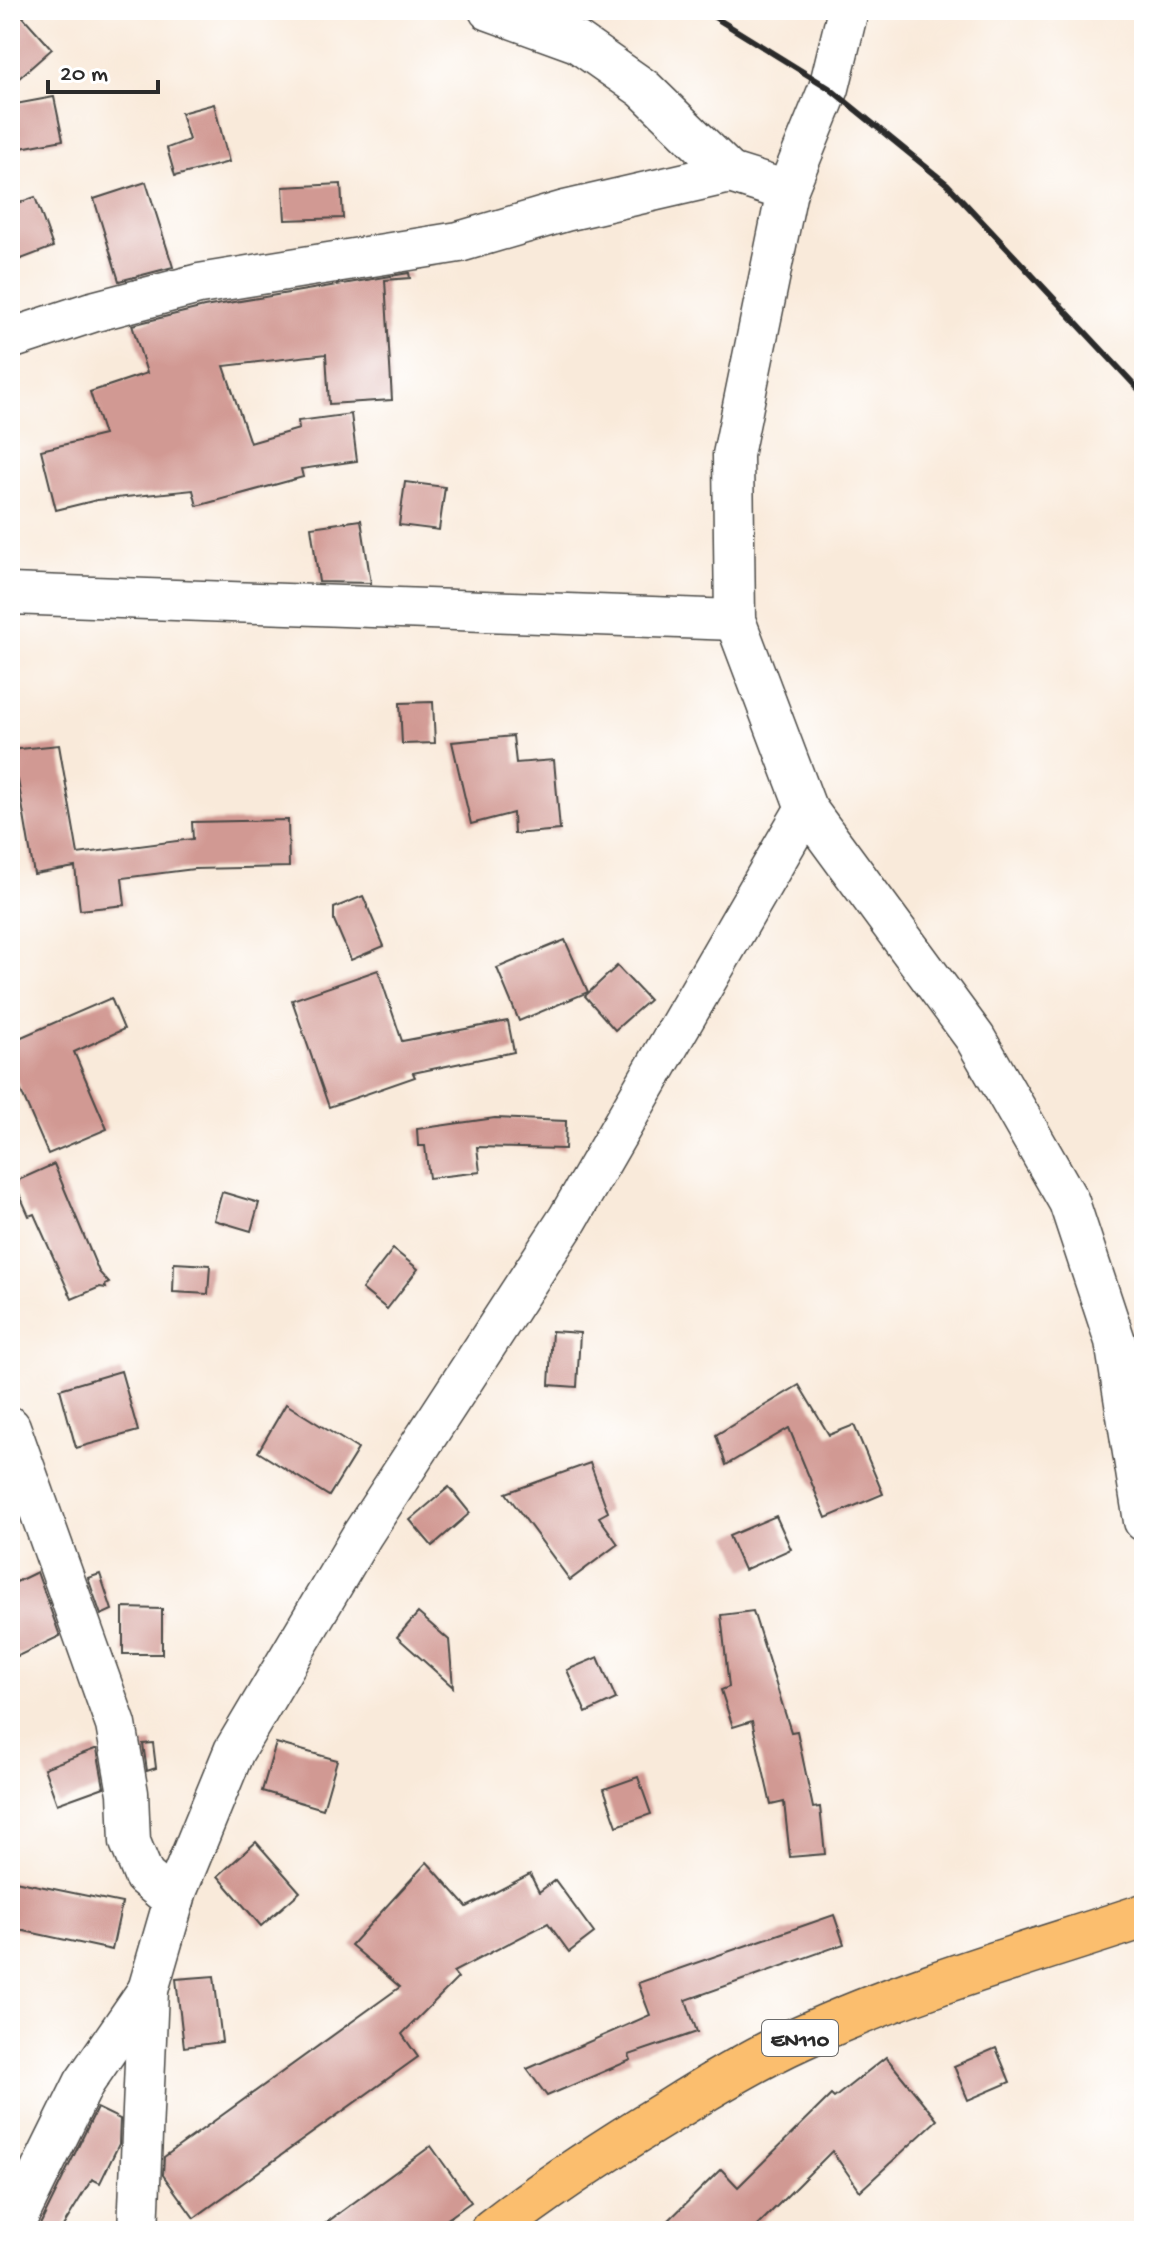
<svg xmlns="http://www.w3.org/2000/svg" width="1154" height="2241" font-family="'Gochi Hand',sans-serif">
  <style>
    .building { fill: #d19993 }
    .lines { fill: none; stroke-linecap: round; stroke-linejoin: round }
    .minor-casing { stroke: #4a4845; stroke-width: 43 }
    .primary-casing { stroke: #4a4845; stroke-width: 47 }
    .minor { stroke: #fff; stroke-width: 40 }
    .primary { stroke: #fbbe6e; stroke-width: 44 }
    .rail { stroke: #2b2b2b; stroke-width: 6 }
    .labels { text-anchor: middle; stroke-width: 6; stroke-linejoin: round; paint-order: stroke }
    .shield { fill: #fff; stroke: #6b6b6b; stroke-width: 2 }
    .shield-label { font-size: 22px; font-weight: bold; fill: #2b2b2b }
  </style>
  <rect width="100%" height="100%" fill="#fff"/>
  <filter id="ink" filterUnits="userSpaceOnUse"><feTurbulence type="fractalNoise" baseFrequency=".0125" numOctaves="2"/><feDisplacementMap in="SourceGraphic" scale="16" xChannelSelector="R" yChannelSelector="G"/><feConvolveMatrix kernelMatrix="1 2 1 2 8 2 1 2 1" color-interpolation-filters="sRGB"/></filter>
  <filter id="wash" filterUnits="userSpaceOnUse"><feTurbulence type="fractalNoise" baseFrequency=".006" numOctaves="4" result="noise"/><feDisplacementMap in="SourceGraphic" scale="32" xChannelSelector="R" yChannelSelector="G"/><feGaussianBlur stdDeviation="1.8" result="paint"/><feColorMatrix in="noise" values="0 0 0 0 0 0 0 0 0 0 0 0 0 0 0 0 0 1.4 0 .05"/><feComposite in="paint" operator="in"/></filter>
  <g filter="url(#wash)">
    <rect width="100%" height="100%" fill="#f9eada"/>
    <g id="blocks">
      <!-- building -->
      <g class="building">
        <path d="M10,10H17L52,49L10,86Z"/>
        <path d="M54,97L63,140L10,150V105Z"/>
        <path d="M214,104L229,162L175,176L167,148L189,140L181,113Z"/>
        <path d="M146,182L173,267L119,281L94,199Z"/>
        <path d="M341,184L343,218L285,220L283,187Z"/>
        <path d="M35,197L53,247L16,261L10,244V206Z"/>
        <path d="M409,273L410,278L385,280L392,400L329,404L326,354L224,366L250,443L299,429L298,421L351,414L357,461L301,469L303,477L197,506L193,490L97,500L56,510L41,450L104,435L90,392L147,373L132,325L204,307Z"/>
        <path d="M405,482L445,487L439,530L399,525Z"/>
        <path d="M361,520L371,583L319,582L311,527Z"/>
        <path d="M433,702L435,743L402,744L400,703Z"/>
        <path d="M513,736L516,763L554,760L560,830L514,834L513,813L471,824L452,742Z"/>
        <path d="M59,745L78,854L193,839L192,822L288,820L289,867L194,869L122,878L125,905L80,910L75,867L34,874L18,780L10,781V750Z"/>
        <path d="M363,896L384,946L351,960L334,920V908Z"/>
        <path d="M565,940L588,992L519,1021L497,968Z"/>
        <path d="M617,966L649,1000L615,1030L585,996Z"/>
        <path d="M378,970L402,1041L508,1021L514,1052L413,1073L415,1077L329,1107L292,1000Z"/>
        <path d="M111,998L124,1029L74,1052L107,1129L48,1154L10,1066V1042Z"/>
        <path d="M495,1118L566,1121L565,1149L477,1147L480,1172L429,1178L425,1146H418L417,1129Z"/>
        <path d="M54,1164L99,1272L109,1283L105,1285L106,1288L100,1287L72,1299L34,1214L29,1216L14,1182Z"/>
        <path d="M222,1192L259,1203L251,1231L214,1220Z"/>
        <path d="M393,1249L418,1269L387,1309L362,1289Z"/>
        <path d="M174,1263L210,1265L208,1294L173,1292Z"/>
        <path d="M552,1331L580,1333L577,1387L549,1385Z"/>
        <path d="M121,1371L138,1431L76,1448L60,1389Z"/>
        <path d="M799,1385L829,1435L854,1425L883,1494L826,1518L789,1428L726,1465L716,1435Z"/>
        <path d="M286,1404L358,1449L329,1496L258,1452Z"/>
        <path d="M590,1463L608,1512L599,1517L618,1544L570,1580L506,1493Z"/>
        <path d="M449,1487L470,1513L432,1546L410,1520Z"/>
        <path d="M776,1516L791,1549L744,1570L729,1536Z"/>
        <path d="M37,1572L60,1636L18,1656L10,1639V1585Z"/>
        <path d="M100,1574L112,1610L101,1615L88,1578Z"/>
        <path d="M123,1608L162,1609V1654H123Z"/>
        <path d="M753,1611L791,1732L797,1731L813,1808L820,1807L825,1854L790,1857L784,1802L771,1805L752,1721L733,1727L721,1690L729,1687L721,1615Z"/>
        <path d="M418,1613L449,1640L453,1687L397,1637Z"/>
        <path d="M598,1657L616,1699L586,1713L567,1670Z"/>
        <path d="M153,1743L156,1768L147,1771L143,1744Z"/>
        <path d="M276,1743L337,1760L323,1809L262,1791Z"/>
        <path d="M95,1749H97L104,1787L57,1804L44,1768Z"/>
        <path d="M638,1777L651,1814L617,1826L604,1789Z"/>
        <path d="M256,1842L300,1892L261,1926L218,1876Z"/>
        <path d="M427,1862L467,1907L530,1874L539,1892L555,1880L594,1933L569,1952L548,1923L453,1972L458,1978L402,2034L418,2057L194,2218L163,2175L164,2157L400,1987L351,1945Z"/>
        <path d="M10,1880L122,1903L112,1950L10,1928Z"/>
        <path d="M834,1915L844,1944L686,2000L697,2032L629,2055L631,2060L547,2096L527,2069L650,2015L638,1983Z"/>
        <path d="M214,1976L222,2042L184,2047L176,1979Z"/>
        <path d="M996,2048L1010,2082L968,2100L954,2066Z"/>
        <path d="M886,2057L937,2120L860,2191L832,2151L752,2231H658L721,2169L738,2187L831,2095L834,2098Z"/>
        <path d="M97,2108L120,2119L119,2144L100,2183L92,2179L60,2231H37Z"/>
        <path d="M431,2146L471,2202L431,2231H315Z"/>
      </g>
    </g>
  </g>
  <g filter="url(#ink)">
    <use href="#blocks" fill-opacity="0" stroke="#4a4845" stroke-width="2"/>
    <g class="lines">
      <defs>
        <g id="minor">
          <path d="M489,10L577,42L644,89L730,173"/>
          <path d="M848,10L829,88L787,191L733,455L735,620L806,808L975,1038L1069,1202L1115,1341L1144,1521"/>
          <path d="M10,339L92,312L199,284L459,242L565,211L730,173L787,191"/>
          <path d="M10,594L735,620"/>
          <path d="M10,1427L116,1725L128,1793L130,1842L144,1876L174,1901"/>
          <path d="M11,2231L84,2083L148,1990"/>
          <path d="M138,2231L148,1990L177,1890L234,1751L362,1535L568,1219L806,808"/>
        </g>
        <path id="primary" d="M492,2231C548,2187 607,2149 668,2112C711,2085 754,2059 800,2038C911,1987 1029,1954 1144,1916"/>
      </defs>
      <!-- minor casing -->
      <use href="#minor" class="minor-casing"/>
      <!-- primary casing -->
      <use href="#primary" class="primary-casing"/>
      <!-- minor -->
      <use href="#minor" class="minor"/>
      <!-- primary -->
      <use href="#primary" class="primary"/>
      <!-- rail -->
      <path class="rail" d="M703,10L829,88L947,184L1144,395"/>
    </g>
  </g>
  <g class="labels">
    <!-- shield labels -->
    <rect class="shield" x="762" y="2020" width="76" height="36" rx="6"/>
    <g class="shield-label">
      <text x="800" y="2046">EN110</text>
    </g>
  </g>
  <!-- margin -->
  <rect width="1154" height="2241" fill="none" stroke="#fff" stroke-width="40"/>
  <!-- scale -->
  <path d="M48 80v12h110v-12" fill="none" stroke="#2b2b2b" stroke-width="4"/>
  <text x="60" y="80" font-size="24" fill="#2b2b2b" stroke="#ffffff" stroke-width="6" paint-order="stroke">20 m</text>
</svg>
